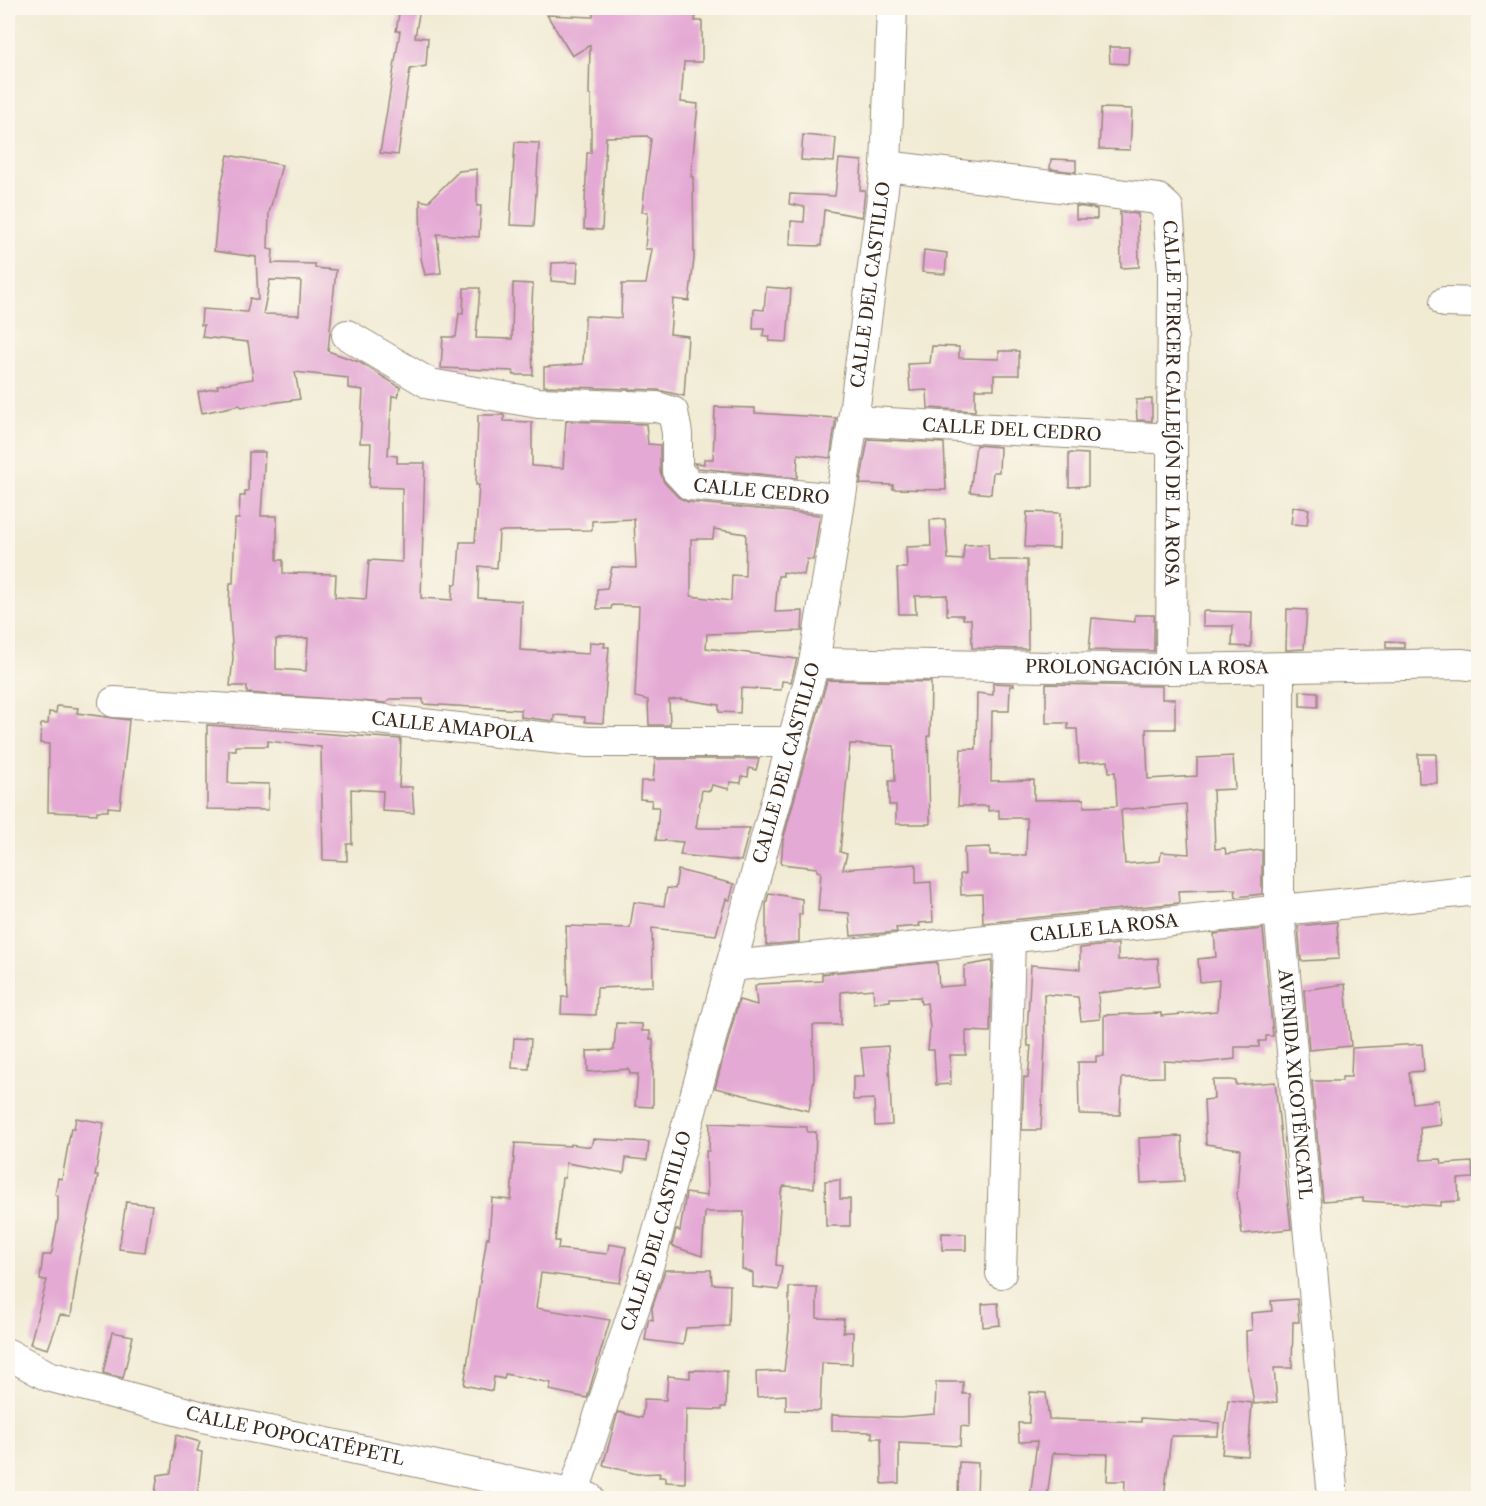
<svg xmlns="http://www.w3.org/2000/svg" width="1486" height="1506" font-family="'Libre Caslon Text',serif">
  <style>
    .building { fill: #e4a9d4; fill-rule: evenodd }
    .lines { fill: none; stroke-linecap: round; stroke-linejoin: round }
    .minor-casing { stroke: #968a79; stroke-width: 32 }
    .minor { stroke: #fff; stroke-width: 30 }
    .labels { text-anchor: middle; stroke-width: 6; stroke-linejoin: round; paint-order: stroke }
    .street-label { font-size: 18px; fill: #3b2a1e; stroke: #fbf7ec }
  </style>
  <rect width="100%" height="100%" fill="#fbf7ec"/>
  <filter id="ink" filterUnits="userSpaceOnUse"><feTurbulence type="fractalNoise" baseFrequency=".0167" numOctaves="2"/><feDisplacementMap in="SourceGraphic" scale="12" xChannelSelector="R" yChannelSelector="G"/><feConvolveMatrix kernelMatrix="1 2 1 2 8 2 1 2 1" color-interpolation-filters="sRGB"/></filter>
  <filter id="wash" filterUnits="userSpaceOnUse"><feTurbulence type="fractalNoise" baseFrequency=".008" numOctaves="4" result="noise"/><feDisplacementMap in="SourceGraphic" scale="24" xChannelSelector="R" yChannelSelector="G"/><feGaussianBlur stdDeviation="1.35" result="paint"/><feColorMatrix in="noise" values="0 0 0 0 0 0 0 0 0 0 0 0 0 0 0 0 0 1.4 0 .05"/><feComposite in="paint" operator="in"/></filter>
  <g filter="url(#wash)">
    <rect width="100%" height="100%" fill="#f1ebd4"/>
    <g id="blocks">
      <!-- building -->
      <g class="building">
        <path d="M400,8H420L415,37L428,38L426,66L410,69L398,155L380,153L400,31H396Z"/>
        <path d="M593,8H697L695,21H702V62H684L681,102L698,104L691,177H693L694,259L689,301L673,299L670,334L688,336L684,396L658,390L544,386V367L583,364L585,316L621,318L622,284H646L652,249H645L648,212H642L651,139L647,136L606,137L602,230L584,229L587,153H591V95H589L590,45L572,56L547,15L593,17Z"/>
        <path d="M1109,47H1129L1128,64L1110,63Z"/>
        <path d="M1101,108L1132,109L1130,150L1099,149Z"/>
        <path d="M803,135L836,138L834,162L801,160Z"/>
        <path d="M515,142L539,143L534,226L510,225Z"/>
        <path d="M228,155L282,165L269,213L268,249L273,250L272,263L315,264V268L336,270L328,351L359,362L400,387L398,397L392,396L388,455L397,456V463H425L421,598L452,600L453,584H457L460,542H475L479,485H476L478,415H504V421L532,422V466L563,468L566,421L646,424L648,444L660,445V471L664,482L678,497L688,502L820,515L813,560L807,559L804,575L783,572V576H778L775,612L803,611L802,631L707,634L706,648L797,659L791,682L782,681L781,690L741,688L740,713L719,712V705L681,699L669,700L670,725H649L648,700L635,697L639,606L612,605L611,609H597V589L607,588L612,567L636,568L634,519L592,521V530L503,531L499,532L497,568L479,566L478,598L522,601L520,650L589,654L590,642L605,643L604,647H609L603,723L585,722V717L554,715V721L521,717V710L423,704V699H390L386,703L247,693V686H230L233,658L229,603L230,583H233L235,519H239L240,496H245V491H248L249,452H265L261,516H277V560H283V573L336,574L335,597L366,599L369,560L402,562V488L369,487L371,443H360L363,390L348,388V378L295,372L300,399L241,407L240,405L202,413L198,392L218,388L217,385L253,379L248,342L202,337L204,325H201L202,309L247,312L250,298L258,300L256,257L214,251L219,196ZM270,280L301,281L299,315L263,314ZM714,529L746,534L745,576L732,575L731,601L691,596V539H713ZM308,638L306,671L276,669V639Z"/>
        <path d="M839,159L862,161L860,190L865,191L862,217L824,210L821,246L790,245L791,221L804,222L805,207L789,204L790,194L835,196Z"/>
        <path d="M1051,159L1076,160V172L1050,169Z"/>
        <path d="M477,169V206H481L479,237L437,234L441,273L425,275L421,258L420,200L428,202L459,171Z"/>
        <path d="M1076,206L1097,209V219H1076Z"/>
        <path d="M1120,212L1138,214L1139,267L1121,268Z"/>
        <path d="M924,250L947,253L945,274L922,272Z"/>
        <path d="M578,262L577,283L551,281L552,263Z"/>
        <path d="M513,283L533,284L531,323L533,375H513V371L441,368L443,337H456L459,313L463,314L464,288H480L476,338L512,339Z"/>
        <path d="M766,287L791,289L787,342L769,341L770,336H763L764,329H753L754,309L764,310Z"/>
        <path d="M932,346L959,347V358L999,359V351H1019V375H994V389H975V411L928,408L927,390L910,391L908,364L930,363Z"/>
        <path d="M1152,399V421L1137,420L1136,400Z"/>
        <path d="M715,407L755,408V413L836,418L830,458L798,454L797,478L698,468L694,463L704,464V459H713Z"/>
        <path d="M868,439L944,443L946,490L893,489V485L860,484Z"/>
        <path d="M976,445L1000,447L999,472H993L991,494L970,492Z"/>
        <path d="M1069,453L1088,454V486L1069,487Z"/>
        <path d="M1293,507L1309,509L1307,525L1291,524Z"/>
        <path d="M1027,512L1060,513L1059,548L1025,547Z"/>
        <path d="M945,519L948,559L963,560L964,545L988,544L989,560H1027L1028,649L972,648L971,619H963V615H947V595L915,596L916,614H899L897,568H907L906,547L931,546L930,520Z"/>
        <path d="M1287,609L1307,610L1304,649L1286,650Z"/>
        <path d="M1203,611L1252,612L1251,647L1232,646L1233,626H1203Z"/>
        <path d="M1135,615H1154V651L1089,650L1092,618L1135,622Z"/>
        <path d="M1386,641L1404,642V648H1386Z"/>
        <path d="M827,680L931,682L930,736H928L930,824H896V805H889V781H895L894,746L850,744L840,852L847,854L843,869L916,864V883L931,882L933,922L919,923L920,926L896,928L897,932L851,936L849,913L818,911L821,872L817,871V868L781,864L783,840Z"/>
        <path d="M993,683L1014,684V686H1010L1009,711H992L991,781L1034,780V800L1084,799V807L1117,806L1115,772H1109L1108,761L1079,763L1077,729H1068V723H1046V684L1162,686V699H1175V729H1146L1148,779L1197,776V758L1233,756L1235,789L1213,790L1215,849L1225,848L1226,854L1262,850V894L1236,897L1235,889L1178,891L1179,903L983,923L982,894L961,895L960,874H965L964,848L990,847V855H1026L1027,822L1026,818H999V810L988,811V806H958L961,749H976L977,693L993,695ZM1186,804L1189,854L1161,852L1160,861L1125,864L1121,810Z"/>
        <path d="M1300,691L1318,692V707L1300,706Z"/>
        <path d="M57,706L78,708L77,713L129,720L120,808L108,807V811H97V814L48,812L49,744L40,743L41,724H48L49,712L56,713Z"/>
        <path d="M207,725L401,739L399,787H412L414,813L382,811L383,791L351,789L352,844H347V861L323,860L321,747L268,741V746H236V750H229L228,783L269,784L268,810L207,809Z"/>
        <path d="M1418,754H1436L1437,783H1419Z"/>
        <path d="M655,759H759L756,770L749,768L748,777L742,776L741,783L730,782L729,789L712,785L710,791L702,790L696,828H750L741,861L680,855L683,842L656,840L659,807H651L652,800L640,799L641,781H653Z"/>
        <path d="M678,870L734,884L730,900L726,899L716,935L652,928L653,986L597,988L596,1015L561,1014L562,997H568L566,926L630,928L634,902L664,906L667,888L675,889Z"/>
        <path d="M769,893L802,899V914H799V942L766,945V904Z"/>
        <path d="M1337,922L1339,959L1301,961L1298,926Z"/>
        <path d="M1263,929L1273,1036H1266V1041H1259V1047H1235V1059L1200,1063L1164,1061V1077L1122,1078L1120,1115L1079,1114L1078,1062H1096V1056H1104V1015L1161,1013V1016L1217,1011L1219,980L1200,982L1198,959L1216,957L1214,934Z"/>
        <path d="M1118,944V960L1158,958L1159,986L1098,993L1100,1019L1081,1021L1078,997L1044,994L1045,1042L1041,1130H1022L1024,1077L1028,1078L1031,1046H1028L1027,1032L1031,965L1080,969V948Z"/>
        <path d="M992,961L990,1032L966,1031V1055H950L951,1084L936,1085L934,1050H928L930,1028L927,1003L921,1004L920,997L890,998V1001L874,1003L873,989L841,992V1025H813L814,1078L809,1111L715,1088L739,1000L757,1005L755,986L758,984L822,981V974L937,962L939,987L964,985V966Z"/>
        <path d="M1345,984L1351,1046L1309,1050L1304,990Z"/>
        <path d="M616,1023L642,1024V1031H650V1039H653V1107L635,1106L638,1074H630L629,1069L588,1072L587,1051L614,1050Z"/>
        <path d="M514,1038L531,1039L529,1069L512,1068Z"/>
        <path d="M1422,1044L1424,1071L1409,1072L1413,1103L1438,1100L1441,1125L1420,1128L1421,1160L1441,1159L1442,1164L1472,1162L1473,1178L1458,1179L1459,1201L1441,1202V1206L1363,1201V1198L1323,1201L1312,1081H1342V1077H1351L1352,1048Z"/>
        <path d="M888,1046L892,1125L875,1126L874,1099L853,1100V1076H864L861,1048Z"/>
        <path d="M1213,1080H1231L1236,1081V1085L1275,1082L1291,1229L1242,1234L1237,1193L1240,1149L1206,1144L1204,1100L1214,1099Z"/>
        <path d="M76,1118L104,1123L95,1176H98L79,1258L71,1316L60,1315L48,1349L30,1344L47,1280H40L43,1255H50L52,1252L58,1218V1196L55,1195L58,1178L62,1179L71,1128L74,1129Z"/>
        <path d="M710,1123L807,1127V1132H816L814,1188L784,1186L781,1192L776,1265L782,1266L779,1290L753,1287V1273L742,1269L744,1212H705L702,1256L672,1246L676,1229L680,1231L686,1193L707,1196L706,1151H709Z"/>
        <path d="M1182,1136L1184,1181L1141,1183L1139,1138Z"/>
        <path d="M593,1139L649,1142L647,1160L626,1158L624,1173L566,1163L565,1178H562L555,1241H559L558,1249L607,1254L609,1244L626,1247L620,1283L541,1273L536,1308L610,1320L587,1398L549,1390L551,1383L505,1374L504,1379L494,1377L492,1391L464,1385L487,1237L489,1238L492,1198L511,1200L515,1143L570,1146V1144L591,1147Z"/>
        <path d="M840,1180V1199H850V1226H826L825,1181Z"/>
        <path d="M126,1202L152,1205L145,1252L119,1249Z"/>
        <path d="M942,1233L966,1234V1250H942Z"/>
        <path d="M665,1270H711L712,1284L730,1285L729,1326L686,1328L683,1345L645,1340L648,1322L649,1319L653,1320L652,1308Z"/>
        <path d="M789,1287H817V1318L844,1319L843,1332H853L852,1364L822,1363L820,1411L786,1410V1395L757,1397L756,1372L784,1371L789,1330Z"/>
        <path d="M1297,1299L1299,1322H1293L1292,1368H1274L1277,1402L1254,1404L1247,1360L1246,1331L1252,1330L1251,1313L1272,1311L1271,1301Z"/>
        <path d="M998,1303L1000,1325L983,1327L982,1304Z"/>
        <path d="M112,1332L133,1336L123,1378L103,1373Z"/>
        <path d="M690,1370L727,1371L726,1407H721V1410L686,1409L685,1483L666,1482V1477H659L660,1473L637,1474L603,1465L618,1412L642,1418L644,1399L666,1400L668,1376L690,1378Z"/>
        <path d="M936,1382H963V1394H970V1427L961,1426L960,1446L899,1443V1483L882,1484L881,1438H872V1432L832,1431V1415L899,1417L935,1414Z"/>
        <path d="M1030,1392L1046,1393L1049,1419L1141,1422V1418L1219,1423L1218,1436H1171L1164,1498H1124L1125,1481H1107L1108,1454L1053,1453L1047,1498H1030L1037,1441L1019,1442L1018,1423H1029Z"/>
        <path d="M1228,1400L1252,1403L1248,1456L1222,1454Z"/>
        <path d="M176,1435L200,1442L197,1451L202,1452L197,1498H154L158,1475L171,1473Z"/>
        <path d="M959,1462L978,1463L977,1498H958Z"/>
      </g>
    </g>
  </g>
  <g filter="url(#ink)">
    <use href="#blocks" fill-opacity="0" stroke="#968a79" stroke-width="1.5"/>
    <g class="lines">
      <defs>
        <g id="minor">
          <path id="s1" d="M886,166L1158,199L1168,208L1173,272L1171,669"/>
          <path d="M1445,302L1478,303"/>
          <path id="s2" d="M347,335L430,384L538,403L657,407L673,412L677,433V471L690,485L839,499"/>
          <path id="s3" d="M853,421L1172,439"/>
          <path id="s4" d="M814,663L1171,669L1461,664L1478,666"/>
          <path id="s5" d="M1279,668V910L1333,1498"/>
          <path id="s6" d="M114,702L350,716L588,742H793"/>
          <path id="s7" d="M731,966L1478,890"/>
          <path d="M1001,1273L1010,939"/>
          <path id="s8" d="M8,1354L48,1376L203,1417L589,1498"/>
          <path id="s9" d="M572,1498L651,1257L814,663L853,421L886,166L892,8"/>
        </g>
      </defs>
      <!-- minor casing -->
      <use href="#minor" class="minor-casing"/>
      <!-- minor -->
      <use href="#minor" class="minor"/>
    </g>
  </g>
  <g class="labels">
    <!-- street labels -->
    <g class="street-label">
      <text dy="6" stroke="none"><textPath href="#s9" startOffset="1252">CALLE DEL CASTILLO</textPath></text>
      <text dy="6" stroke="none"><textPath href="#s1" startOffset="483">CALLE TERCER CALLEJÓN DE LA ROSA</textPath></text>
      <text dy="6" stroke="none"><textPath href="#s3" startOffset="159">CALLE DEL CEDRO</textPath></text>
      <text dy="6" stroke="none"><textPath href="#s2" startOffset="492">CALLE CEDRO</textPath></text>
      <text dy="6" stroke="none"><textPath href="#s4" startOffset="333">PROLONGACIÓN LA ROSA</textPath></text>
      <text dy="6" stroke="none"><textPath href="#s6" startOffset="340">CALLE AMAPOLA</textPath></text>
      <text dy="6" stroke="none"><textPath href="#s9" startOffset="766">CALLE DEL CASTILLO</textPath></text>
      <text dy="6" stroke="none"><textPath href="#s7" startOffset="375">CALLE LA ROSA</textPath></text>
      <text dy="6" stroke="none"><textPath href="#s5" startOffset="417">AVENIDA XICOTÉNCATL</textPath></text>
      <text dy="6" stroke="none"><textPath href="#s9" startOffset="280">CALLE DEL CASTILLO</textPath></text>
      <text dy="6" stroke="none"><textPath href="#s8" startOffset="300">CALLE POPOCATÉPETL</textPath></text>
    </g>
  </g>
  <!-- margin -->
  <rect width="1486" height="1506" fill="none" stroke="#fbf7ec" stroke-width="30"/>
</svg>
